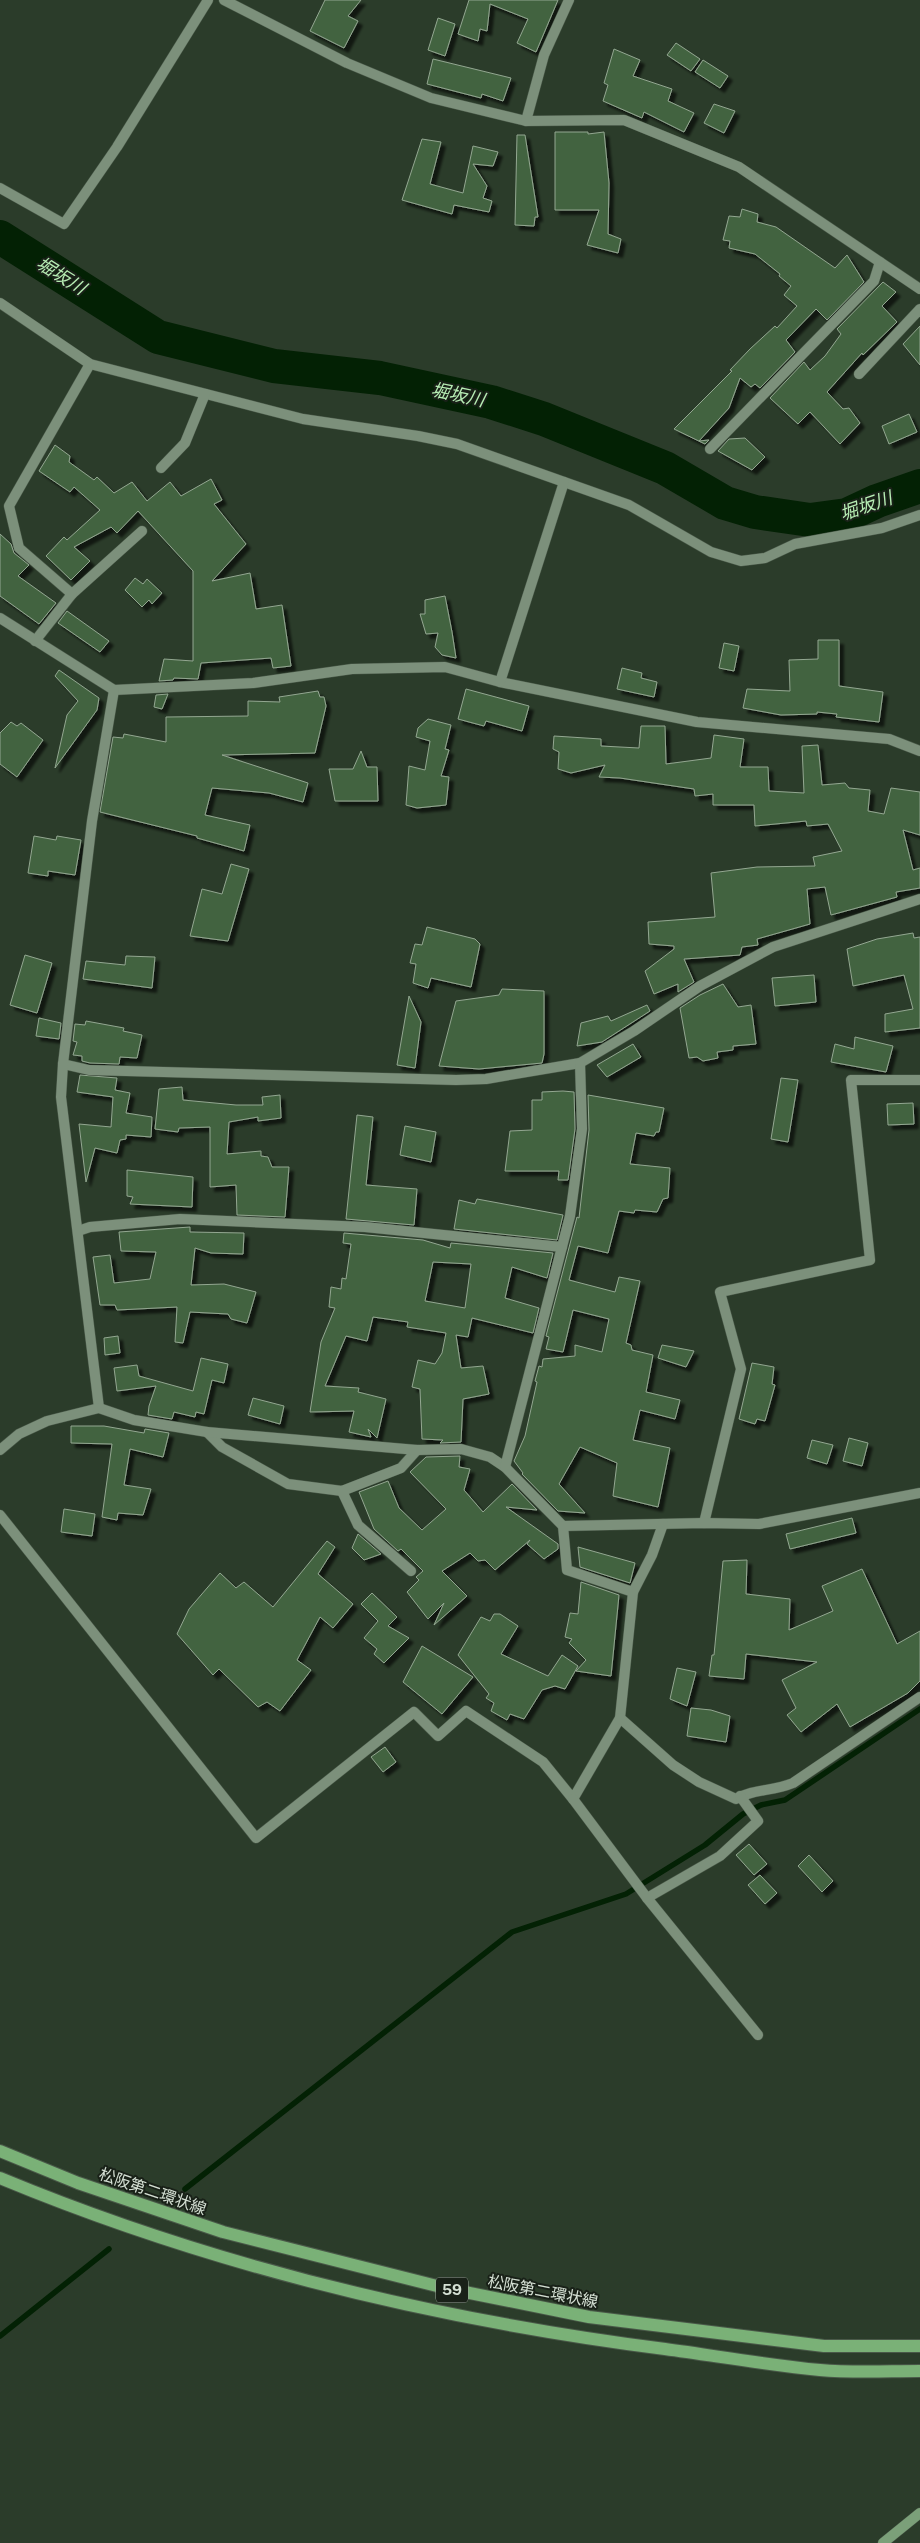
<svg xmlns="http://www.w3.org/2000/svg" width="920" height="2543" font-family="'Public Sans','Noto Sans JP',sans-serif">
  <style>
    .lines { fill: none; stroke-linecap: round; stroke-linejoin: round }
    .stream { stroke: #032104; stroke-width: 5.5 }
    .river { stroke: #032104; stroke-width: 34 }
    .building { fill: #436341; stroke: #93a791; fill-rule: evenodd; filter: url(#shadow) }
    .street-casing { stroke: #495848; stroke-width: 11 }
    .secondary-casing { stroke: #495848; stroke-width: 11 }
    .primary-casing { stroke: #495848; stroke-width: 14 }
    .street { stroke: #7c907b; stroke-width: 10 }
    .secondary { stroke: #7ba079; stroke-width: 10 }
    .primary { stroke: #7ab177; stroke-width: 12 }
    .labels { text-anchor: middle; stroke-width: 4; stroke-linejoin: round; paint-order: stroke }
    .shield { fill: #192118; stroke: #9da79c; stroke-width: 1 }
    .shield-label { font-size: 15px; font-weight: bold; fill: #d5e0d4 }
    .street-label { font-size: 16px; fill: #d5e0d4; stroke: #192118 }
    .water-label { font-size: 18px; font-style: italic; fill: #b7edb4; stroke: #192118 }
  </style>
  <defs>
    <filter id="shadow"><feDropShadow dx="4.5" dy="4.5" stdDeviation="1" flood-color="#0009"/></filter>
  </defs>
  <rect width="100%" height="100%" fill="#2b3c2a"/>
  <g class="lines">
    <!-- stream -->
    <g class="stream">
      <path d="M185,2189L512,1932L626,1894L705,1845L743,1814L761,1805L785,1800L920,1709"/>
      <path d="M0,2336L109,2249"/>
    </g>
    <!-- river -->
    <path class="river" d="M0,237L158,337L274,366L380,378L491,402L544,419L665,468L725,503L755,512L810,520L847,515L877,501L920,486"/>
  </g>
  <!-- building -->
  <g class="building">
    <path d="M325,0H361L348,16L358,21L344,48L310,31Z"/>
    <path d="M469,0H558L536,52L517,43L528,19L490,4L487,31L480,29L478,41L458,34Z"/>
    <path d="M438,18L455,24L445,56L428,50Z"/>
    <path d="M676,43L700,59L691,71L667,55Z"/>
    <path d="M614,49L640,60L633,76L672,89L668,101L694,113L684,132L644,112L642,118L603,101L608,85L604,83Z"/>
    <path d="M433,59L511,78L503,101L482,94L481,98L427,84Z"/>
    <path d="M703,60L728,76L720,88L695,72Z"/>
    <path d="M714,104L735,111L724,133L704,123Z"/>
    <path d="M555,132H588V134L604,132L609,183L608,234L621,239L618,253L587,245L599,210H555Z"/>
    <path d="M517,135H525L538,217H535L534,226L515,225Z"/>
    <path d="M422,139L441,142L430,184L463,193L473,146L498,152L493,166L473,164L487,186L483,198L492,201L489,212L454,205L452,214L402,200Z"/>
    <path d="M742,209L758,214L757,222L776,227L835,268L847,255L864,282L827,320L816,309L786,340L795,352L760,388L755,384L751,387L740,378L729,408L699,441L709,440L705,444L674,429L732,371L730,370L750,349L775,326L777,328L797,306L784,295L791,286L779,276L780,274L755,254L729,248L730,241L723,240L729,216L740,217Z"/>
    <path d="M883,282L896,292L882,306L897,322L863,355L862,353L827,392L843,409L849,408L860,423L840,444L810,412L798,424L770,398L804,362L810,370L825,356L841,334L837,329Z"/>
    <path d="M920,326V365L903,344Z"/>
    <path d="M909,414L917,432L889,444L882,426Z"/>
    <path d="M745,438L765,457L752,470L718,451L729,439Z"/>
    <path d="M55,445L70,456L69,462L94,480L97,477L114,493L132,482L147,501L170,482L181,496L211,479L222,500L214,504L246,544L212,581L250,573L256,609L282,605L291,666L273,668L271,658L201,663L198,679L174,678L173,680L159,681L164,659L193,661V571L138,511L117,533L111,527L74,547L90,561L71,580L46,556L64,537L67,540L100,510L74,487L70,492L39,471Z"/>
    <path d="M0,534L11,544L14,553L29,565L18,576L56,603L39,624L0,596Z"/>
    <path d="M135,578L143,584L147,579L162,593L152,604L149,600L142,607L125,590Z"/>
    <path d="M445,596L452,632L456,658L442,655L435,647L438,633L426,634L420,614H425V600Z"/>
    <path d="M67,611L109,641L100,652L58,623Z"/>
    <path d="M818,640H839V686L883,692L879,722L836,717L837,714L817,712V714L781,715L743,708L747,689L790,691L789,660L818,659Z"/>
    <path d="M724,643L739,646L734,671L719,668Z"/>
    <path d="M622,668L642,673L641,678L657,682L654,697L617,689Z"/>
    <path d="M59,670L99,698L97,710L55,768L67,715L78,701L55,676Z"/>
    <path d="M466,689L529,706L522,731L486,721L484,726L458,719Z"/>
    <path d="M318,691L320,697H324L326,706L315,753L222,755L308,783L303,802L269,793L212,788L205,815L250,825L244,851L197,838V836L100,812L113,737L123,738L124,734L166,742V717L248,716V701L280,702L279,697Z"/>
    <path d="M168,694L162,709L154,707L156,695Z"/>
    <path d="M428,719L451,725L445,749L449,750L441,776L449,777L446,805L417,808L406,805L409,766L425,770L430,741L416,737L418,728Z"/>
    <path d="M11,722L17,726L21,723L43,740L17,777L0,764V733Z"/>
    <path d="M641,726H665L666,764L711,758L714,735L744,739L740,767H768L769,791L804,793L802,746L818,745L822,785L845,783L849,788L870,790L868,811L884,814L891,788L920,792V835L903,830L913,870L920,868V888L896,892L897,897L831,915L825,887L807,889L810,924L757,939L758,945L742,947L740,955L684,959L694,982L678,992V984L654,994L645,971L674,949V946L649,944L648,922L715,917L711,873L757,867L815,866L813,857L842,851L828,824L807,826L806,821L755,826L754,805H713V794L695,796L694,789L620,778L599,777L605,765L571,773L558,769L559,752L553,749L554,736L601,739V746L639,748Z"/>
    <path d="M361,751L367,767H377L378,801H335L329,769H353Z"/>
    <path d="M34,836L56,840L57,836L81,840L75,875L48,871V876L28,873Z"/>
    <path d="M231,864L249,869L228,941L190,936L202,889L222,894Z"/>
    <path d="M427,927L475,939L480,944L471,987L431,978L428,988L413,983L416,964L410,963L415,944L422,945Z"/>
    <path d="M913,933L914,938L920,937V1028L885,1032V1014L913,1009L904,975L853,986L847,949L877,939Z"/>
    <path d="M25,955L52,963L37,1013L10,1005Z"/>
    <path d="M126,956L155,957L152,988L83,979L86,961L125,965Z"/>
    <path d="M814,975L816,1002L775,1006L772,978Z"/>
    <path d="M723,984L738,1007L751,1005L756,1044L733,1046V1050L717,1052L718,1058L703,1061L697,1057L689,1058L680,1008L700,995Z"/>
    <path d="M502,989L544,991V1054L542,1063L479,1069L439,1066L456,1001L499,995Z"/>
    <path d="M409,996L421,1022L415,1068L397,1065Z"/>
    <path d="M647,1005L650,1011L602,1042L577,1046L581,1023L608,1016L611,1021Z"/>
    <path d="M39,1018L61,1023L59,1039L36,1036Z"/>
    <path d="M86,1021L124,1028L123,1031L142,1035L137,1058L120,1057L119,1064L90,1063L82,1061V1056L73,1055L77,1042L73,1041L75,1024L85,1025Z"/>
    <path d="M855,1037L893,1046L886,1072L831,1062L835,1044L854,1049Z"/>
    <path d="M633,1044L641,1057L607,1077L597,1065Z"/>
    <path d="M80,1075L117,1078L115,1090L130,1093L126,1113L152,1117L151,1137L126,1135V1139L120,1140L117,1153L95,1148L86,1182L79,1124L111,1127L113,1097L77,1092Z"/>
    <path d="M781,1078L798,1080L788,1142L771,1139Z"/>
    <path d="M182,1087L183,1100L236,1105H263L262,1097L280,1095L281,1118L258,1121V1117L229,1122L227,1154L261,1151V1156L268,1157L272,1167H289L285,1217L237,1215L236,1185L210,1187V1127L179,1128L178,1132L155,1129L159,1089Z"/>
    <path d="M563,1091L574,1092L575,1129L568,1180H558L559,1171H505L510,1131L532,1130V1100H542V1092Z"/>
    <path d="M588,1095L664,1108L659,1132H656L654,1136L636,1133L630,1164L670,1168L668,1198L663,1199L657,1212L635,1210L634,1213L619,1211L608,1253L578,1246L569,1280L615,1292L619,1277L640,1281L626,1343L631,1345L632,1350L653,1355L646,1392L680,1400L675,1419L640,1410L633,1440L670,1448L658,1507L613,1496L617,1463L580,1447L559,1484L585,1513L558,1511L522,1474L523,1473L514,1461L525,1436L537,1382L535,1381L539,1366L542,1367L543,1359L575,1356V1345L602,1352L609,1319L573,1310L563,1352L546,1349L549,1337L546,1336L577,1217L579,1218L589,1130Z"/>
    <path d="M913,1103L914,1124L888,1125L887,1104Z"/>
    <path d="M357,1115L373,1117L366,1185L417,1189L414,1225L346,1219Z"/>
    <path d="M405,1126L436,1132L431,1162L400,1155Z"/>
    <path d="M127,1170L193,1177L192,1207L130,1204L133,1197L127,1196Z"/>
    <path d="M477,1199L563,1215L557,1240L454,1229L459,1200L475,1204Z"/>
    <path d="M190,1227V1232L244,1233L243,1254L211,1253L195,1248L191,1285L224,1284L256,1292L247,1323L231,1319L228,1314L190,1312L183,1343L175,1342L177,1307L117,1310L115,1305H100L93,1257L110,1255L114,1283L150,1279L156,1252L121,1251L119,1232Z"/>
    <path d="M344,1233L423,1240L450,1248L451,1243L553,1253L547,1278L512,1267L505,1298L539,1308L533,1333L472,1318L468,1337L456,1335L461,1368L483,1366L489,1394L463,1399L461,1442L440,1443L443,1440L422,1439L420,1389L412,1387L418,1360L435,1364L442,1353L446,1333L407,1327L408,1322L373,1317L367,1341L346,1336L325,1386L359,1388L358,1392L386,1399L377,1438L368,1429L371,1437L349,1432L354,1411L310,1412L321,1342L335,1308L329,1307L331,1287L341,1289L342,1278L346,1279L351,1244L343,1243ZM433,1262L471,1264L465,1308L425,1301Z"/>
    <path d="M118,1336L120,1353L105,1355L104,1338Z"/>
    <path d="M662,1345L694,1351L686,1367L658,1358Z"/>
    <path d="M201,1358L228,1364L224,1383L212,1380L204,1414L196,1412L195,1417L174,1412L172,1419L148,1415L149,1406L156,1386L117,1391L114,1368L137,1365L139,1376L193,1391Z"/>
    <path d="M752,1363L774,1367L772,1384L775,1385L765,1421L757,1419L755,1424L739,1419Z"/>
    <path d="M253,1398L284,1406L280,1424L248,1415Z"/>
    <path d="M71,1426H104L144,1433L145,1429L169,1433L163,1457L130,1449L124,1485L151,1489L143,1515L118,1513L117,1520L102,1517L112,1444L71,1443Z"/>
    <path d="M849,1438L868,1443L862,1466L843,1461Z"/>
    <path d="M812,1440L833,1445L827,1464L807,1458Z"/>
    <path d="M460,1456L459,1467L470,1469L464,1490L483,1512L512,1484L537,1510L506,1507L558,1544V1549L544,1559L527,1544L530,1540L495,1570L485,1560L478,1561L470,1553L442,1571L467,1596L434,1625L444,1603L428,1619L407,1592L419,1580L416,1577L423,1571L401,1549L398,1551L374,1529L359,1492L388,1481L399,1508L422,1530L446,1509L410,1472L426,1457Z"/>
    <path d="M64,1509L95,1514L92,1536L61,1532Z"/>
    <path d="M852,1518L856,1533L790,1549L786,1534Z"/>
    <path d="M358,1534L381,1554L364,1560L352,1548Z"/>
    <path d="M327,1541L335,1547L318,1574L353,1604L333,1628L320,1617L297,1660L311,1670L280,1711L267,1702L258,1707L219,1669L213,1675L177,1634L189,1609L220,1573L236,1588L244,1582L273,1607Z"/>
    <path d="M578,1547L635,1563L630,1583L580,1567Z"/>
    <path d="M747,1560L746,1594L790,1599L789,1630L833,1611L822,1586L862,1569L897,1644L920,1631V1681L908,1693L850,1727L837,1704L801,1732L787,1715L796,1708L782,1680L817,1662L746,1654L744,1679L709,1676L712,1655H714L723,1561Z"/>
    <path d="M581,1582L619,1595L611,1676L576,1671L586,1660L569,1643L572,1639L565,1637L570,1613L578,1614Z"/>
    <path d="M372,1593L397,1617L388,1626L409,1638L384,1663L374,1654L377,1649L364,1638L378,1621L361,1604Z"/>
    <path d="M494,1614H500L518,1626L501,1654L548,1676L562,1655L578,1666L565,1689L555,1686L542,1690L524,1719L510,1714L507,1720L491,1711L494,1703L486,1698L489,1694L458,1655L481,1617L490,1621Z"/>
    <path d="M422,1646L473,1677L442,1714L403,1682Z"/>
    <path d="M677,1668L696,1672L687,1706L670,1699Z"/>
    <path d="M691,1708L711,1710L730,1716L726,1742L687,1736Z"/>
    <path d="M385,1747L396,1762L383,1772L371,1757Z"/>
    <path d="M749,1844L767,1864L754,1875L736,1855Z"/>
    <path d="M809,1855L833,1881L822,1892L798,1866Z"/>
    <path d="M760,1875L777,1893L765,1904L748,1885Z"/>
  </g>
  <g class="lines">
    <defs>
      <g id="street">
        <path d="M224,0L347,63L431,98L526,121L624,120L739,167L920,289"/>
        <path d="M526,121L544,55L569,0"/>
        <path d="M0,188L64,224L117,147L208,0"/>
        <path d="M0,303L90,364L303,419L418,436L457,444L629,505L711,552L741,561L765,558L795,544L882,528L920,515"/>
        <path d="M859,374L920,309"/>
        <path d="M710,449L874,281L880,262"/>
        <path d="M161,468L185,443L205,394"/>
        <path d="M72,594L142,531"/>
        <path d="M0,618L114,690L253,683L352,669L445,667L500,682L697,722L889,739L920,751"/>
        <path d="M35,641L72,594L19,548L9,506L90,364"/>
        <path d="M500,682L564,482"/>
        <path d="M63,1064L89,1070L456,1080L486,1079L580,1063L634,1031L700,986L773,947L920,899"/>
        <path d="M78,1231L90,1227L180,1219L365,1227L562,1247"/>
        <path d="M99,1408L61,1097L63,1064L92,821L114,690"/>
        <path d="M207,1432L222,1447L288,1484L342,1491L401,1468L417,1450"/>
        <path d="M0,1450L19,1434L47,1421L99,1408L134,1420L207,1432L417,1450L461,1449L490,1457L505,1467L563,1526L567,1570L633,1592L620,1718L573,1799L543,1762L466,1711L438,1736L414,1712L256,1838L0,1515"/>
        <path d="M505,1467L570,1216L582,1129L580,1063"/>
        <path d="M342,1491L358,1525L411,1571"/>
        <path d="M704,1523L741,1369L720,1292L870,1260L851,1080H920"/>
        <path d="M563,1526L704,1523L759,1524L920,1493"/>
        <path d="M633,1592L652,1555L663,1524"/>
        <path d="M620,1718L673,1765L699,1782L736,1799C755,1788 772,1792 793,1783L920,1697"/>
        <path d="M573,1799L647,1898L758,2035"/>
        <path d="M647,1898L720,1856L758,1821L740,1796"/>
      </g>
      <path id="secondary" d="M883,2543L920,2513"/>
      <g id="primary">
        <path d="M0,2151L78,2183L223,2232L445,2288L589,2317L824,2346H920"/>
        <path d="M0,2178C212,2266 438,2320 665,2349C717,2356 768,2365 820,2370C853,2373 887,2371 920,2371"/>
      </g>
    </defs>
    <!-- street casing -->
    <use href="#street" class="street-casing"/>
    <!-- secondary casing -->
    <use href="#secondary" class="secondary-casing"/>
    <!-- primary casing -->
    <use href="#primary" class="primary-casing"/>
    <!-- street -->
    <use href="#street" class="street"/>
    <!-- secondary -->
    <use href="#secondary" class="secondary"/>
    <!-- primary -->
    <use href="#primary" class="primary"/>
  </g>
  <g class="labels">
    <!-- shield labels -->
    <rect class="shield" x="436" y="2277.5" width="32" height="25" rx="4"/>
    <g class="shield-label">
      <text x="452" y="2295">59</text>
    </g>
    <!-- street labels -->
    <g class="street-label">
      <text transform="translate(153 2191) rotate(19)" y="6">松阪第二環状線</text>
      <text transform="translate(543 2291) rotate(11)" y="6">松阪第二環状線</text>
    </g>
    <!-- water labels -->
    <g class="water-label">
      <text transform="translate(61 276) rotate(32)" y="6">堀坂川</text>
      <text transform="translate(458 395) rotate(12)" y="6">堀坂川</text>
      <text transform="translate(866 506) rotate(-19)" y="6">堀坂川</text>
    </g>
  </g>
</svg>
